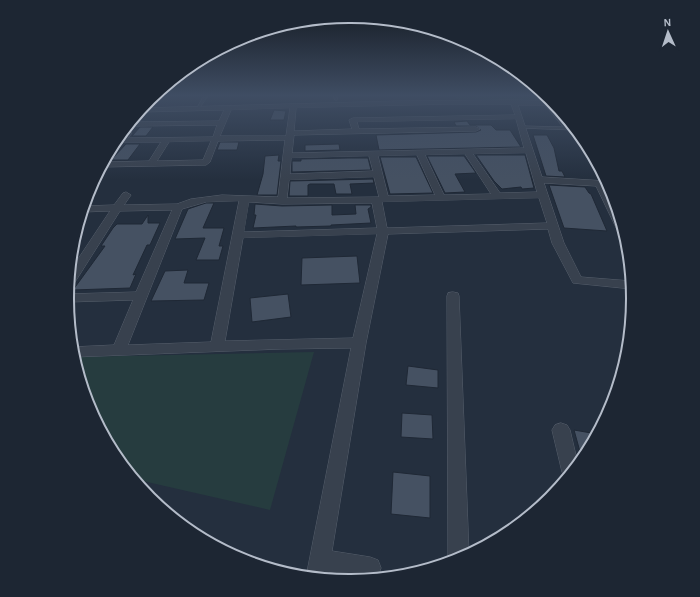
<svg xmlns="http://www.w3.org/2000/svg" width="700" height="597" font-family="'Alegreya Sans',sans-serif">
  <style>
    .green { fill: #263c3f }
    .building { fill: #455162; stroke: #1f2835 }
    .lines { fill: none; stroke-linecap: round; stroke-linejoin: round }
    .service-casing { stroke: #565f6c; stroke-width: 1 }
    .minor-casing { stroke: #565f6c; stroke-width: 1 }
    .service { fill: #38414e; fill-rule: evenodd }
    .minor { fill: #38414e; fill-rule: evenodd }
    .rim { fill: none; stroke: #b4bcc9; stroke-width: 2 }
  </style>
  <rect width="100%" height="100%" fill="#242f3e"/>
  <!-- green -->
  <g class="green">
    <path d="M454,96H547L551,101L457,99Z"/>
    <path d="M314,352L270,510L134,479L115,455L89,406L74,357Z"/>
  </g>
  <!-- building -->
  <g class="building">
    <path d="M274,110L286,111L284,120H270Z"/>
    <path d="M467,121L470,125H491L496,130H510L521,147L379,150L376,135L476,132L481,130L476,126H456L454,122Z"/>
    <path d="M140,127H153L146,136H132Z"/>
    <path d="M533,135H547L554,148L559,171H562L565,177L546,176Z"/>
    <path d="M220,142H239L237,150H217Z"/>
    <path d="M126,144H140L128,160H111Z"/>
    <path d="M339,144L340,150L305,151V145Z"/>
    <path d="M279,155L278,161H281L277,195H257L263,174L265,156Z"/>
    <path d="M476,155H525L534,188L522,189L521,187L502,189L494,181Z"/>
    <path d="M427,156H464L476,173L455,174L465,192L445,193Z"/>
    <path d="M380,157H416L433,193L390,194Z"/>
    <path d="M348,158H368L371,170L292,172V161H301V159Z"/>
    <path d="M373,179L374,183L350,184L352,194H336L334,184H310L308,185V196H289L290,181Z"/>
    <path d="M549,185L585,187L589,193L591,194L607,231L564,228Z"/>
    <path d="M206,203H214L203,228H224L219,246H223L219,260H196L205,238L175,239L188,209Z"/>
    <path d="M255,204L282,206L332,205V215L356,214L355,205H371V207L368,209L371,223L331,225V226L296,227V226L253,228L256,215H254Z"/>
    <path d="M148,215V223H160L150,245H147L133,275L136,274L130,288L73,290L105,246H101L113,228L117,224H142Z"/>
    <path d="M357,256L360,283L301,285L302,258Z"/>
    <path d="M188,270L184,283H209L204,300L151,301L165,271Z"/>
    <path d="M288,294L291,317L252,322L250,298Z"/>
    <path d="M408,366L438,370V388L406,385Z"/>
    <path d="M402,413L432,415L433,439L401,437Z"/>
    <path d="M574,430L597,434L582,459Z"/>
    <path d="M393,472L430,476V518L391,514Z"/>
  </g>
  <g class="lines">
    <defs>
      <g id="service">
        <path d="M204,96H208L198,110H196Z"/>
        <path d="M334,96H338L337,100H335Z"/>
        <path d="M544,102H546L567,127L574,128L575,130L521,128L520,127L522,126L563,127L544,104Z"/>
      </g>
      <g id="minor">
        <path d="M514,100L552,101L555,105H518L542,177L606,181L609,186L605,187L616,208L626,239L621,238L620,236L596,186L544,183L564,243L581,277L631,281L632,289L573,283L552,243L548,229L388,234L366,343L332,551L370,557L378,560L381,568L378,576L370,579L329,572L328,579L306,577L351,348L281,349L74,357L72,347L114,345L133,300L68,302V294L136,292L172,210L120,211L75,282L73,285L69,286L70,271L110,211L82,212L84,206L114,205L123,193L126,192L131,195L124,205L177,204L191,199L222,195L278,197L285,140L218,141L210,162L206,165L101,167L112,147L125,131H128L132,133L128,138L213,137L217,125L136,126H133V122L219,121L224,110L140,112L143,108L399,101ZM450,104H511L515,115L353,118L349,120L352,129L294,131L296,108ZM290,108L286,136H220L231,110ZM516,119L524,148L292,153L294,135L476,131L480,129L476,127L359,129L357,122ZM211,141L203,160L157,161L169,142ZM124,142H161L149,161L108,162ZM526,153L537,192L500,193L473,154ZM465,154L491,194L444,195L425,155ZM417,155L435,195L388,196L378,156ZM369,156L373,171L290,174L291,158ZM374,177L379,197L287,198L289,180ZM539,198L547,223L387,228L382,202ZM239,201L211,342L128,345L182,209L206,202ZM249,202L282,204L372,203L377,228L244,232ZM377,234L353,338L225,341L243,238Z"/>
        <path d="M453,292L458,293L459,296L469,554L448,563L447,296L448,293Z"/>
        <path d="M561,423L567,425L570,430L578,464L566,478L562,472L552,430L555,425Z"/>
      </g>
    </defs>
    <!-- service casing -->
    <use href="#service" class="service-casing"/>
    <!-- minor casing -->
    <use href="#minor" class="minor-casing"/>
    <!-- service -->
    <use href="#service" class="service"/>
    <!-- minor -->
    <use href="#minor" class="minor"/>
  </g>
  <!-- sky -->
  <linearGradient id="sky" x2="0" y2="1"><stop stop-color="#141a22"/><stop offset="0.53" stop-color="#3f4d63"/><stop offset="1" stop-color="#3f4d63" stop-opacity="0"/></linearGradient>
  <rect width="700" height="180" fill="url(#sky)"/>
  <!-- crop -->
  <path d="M0 0H700V597H0ZM349 23H351A275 275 0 0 1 626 298V299A275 275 0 0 1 351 574H349A275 275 0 0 1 74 299V298A275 275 0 0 1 349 23Z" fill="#1d2633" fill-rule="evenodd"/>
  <path class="rim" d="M349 23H351A275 275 0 0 1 626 298V299A275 275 0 0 1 351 574H349A275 275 0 0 1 74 299V298A275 275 0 0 1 349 23Z"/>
  <!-- north arrow -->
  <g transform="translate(668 32) rotate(357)" stroke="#1d2633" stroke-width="3" paint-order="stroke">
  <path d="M0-3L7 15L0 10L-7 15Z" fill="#b4bcc9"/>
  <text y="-6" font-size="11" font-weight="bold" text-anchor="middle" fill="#b4bcc9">N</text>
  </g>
</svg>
